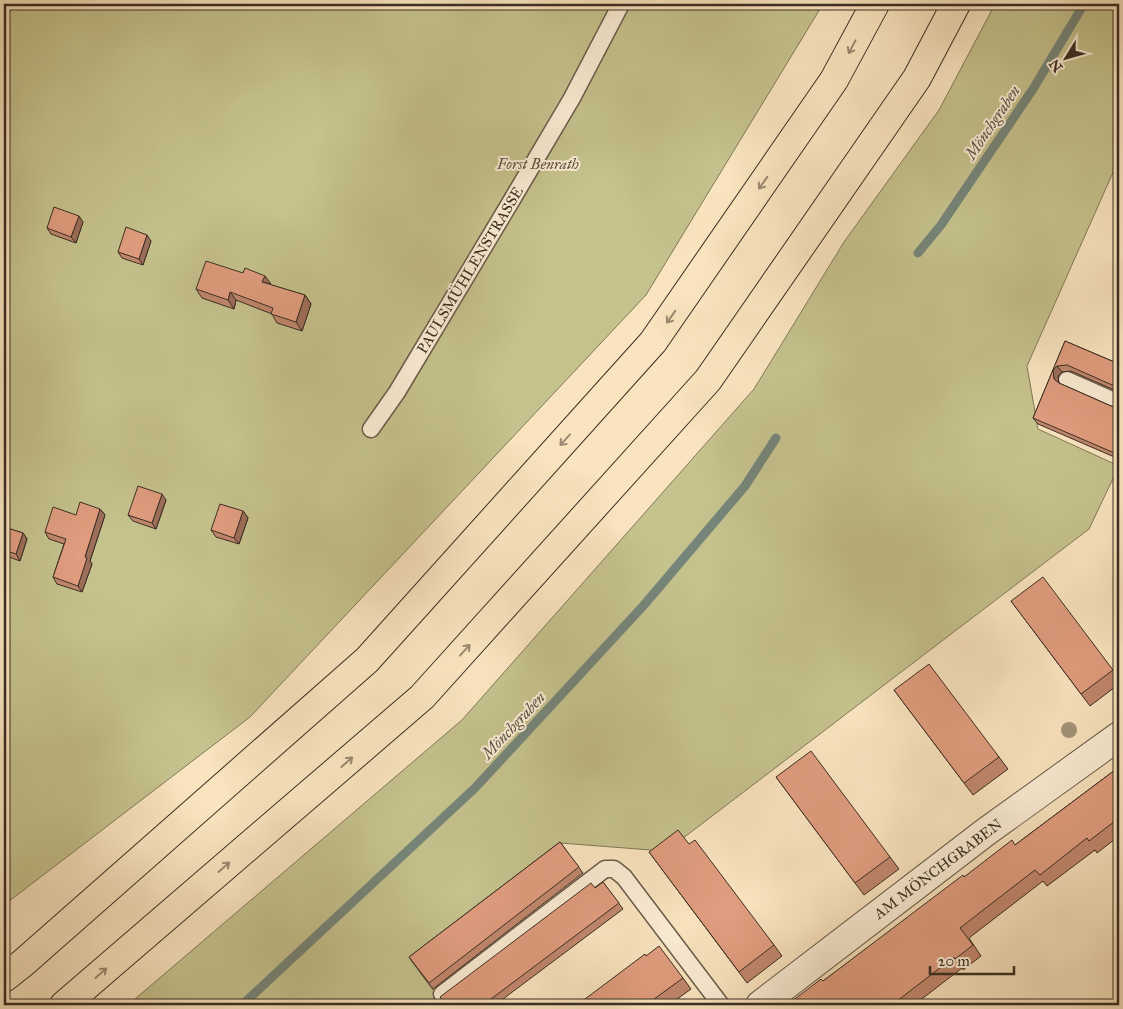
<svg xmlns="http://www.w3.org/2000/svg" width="1123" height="1009" font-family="'IM FELL Great Primer',serif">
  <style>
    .green { fill: #c5c28d; stroke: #807858 }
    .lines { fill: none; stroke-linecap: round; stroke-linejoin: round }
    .stream { stroke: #768579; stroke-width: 9 }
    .service-casing { stroke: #6a5c4a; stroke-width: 19 }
    .minor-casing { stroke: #6a5c4a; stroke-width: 30 }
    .motorway-casing { stroke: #3a2e23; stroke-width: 30 }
    .service { stroke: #fbedd5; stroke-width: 16 }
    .minor { stroke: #fbedd5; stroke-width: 28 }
    .motorway { stroke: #f9e4bf; stroke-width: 28 }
    .tree { fill: #a39478 }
    .wall { fill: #c1876d; stroke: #3a2e23 }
    .shaded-wall { fill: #9d6e59; stroke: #3a2e23 }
    .building { fill: #e09d7f; stroke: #3a2e23 }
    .oneway { stroke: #9a8971 }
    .labels { text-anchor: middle; stroke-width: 4; stroke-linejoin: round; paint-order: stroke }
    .park-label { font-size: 15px; font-style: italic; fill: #5d533e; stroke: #fbedd5 }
    .street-label { font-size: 15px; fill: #3a2e23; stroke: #fbedd5 }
    .water-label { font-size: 16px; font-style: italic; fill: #535247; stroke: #fbedd5 }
  </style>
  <rect width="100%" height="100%" fill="#f9e4bf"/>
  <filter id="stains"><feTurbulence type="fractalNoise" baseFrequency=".004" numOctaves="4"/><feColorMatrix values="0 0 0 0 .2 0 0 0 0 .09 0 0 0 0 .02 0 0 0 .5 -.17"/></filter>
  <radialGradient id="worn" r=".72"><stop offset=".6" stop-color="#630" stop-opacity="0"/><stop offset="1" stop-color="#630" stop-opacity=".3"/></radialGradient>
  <!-- green -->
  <g class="green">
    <path d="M4,4H823L646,295L250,717L4,905Z"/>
    <path d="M995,4H1119V159L1027,366L1038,429L1119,466L1089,529L657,858L651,850L560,843L410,959L444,1005H128L462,720L754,389L844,242L939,110Z"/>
  </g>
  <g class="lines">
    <!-- stream -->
    <g class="stream">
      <path d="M918,253L941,225L1033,89L1084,4"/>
      <path d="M242,1005L475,788L644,605L745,486L776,438"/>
    </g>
    <defs>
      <g id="service">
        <path d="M1067,380L1119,403"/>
        <path d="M371,429L397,392L513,198L572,98L621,4"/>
        <path d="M442,994L605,869H614L624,877L721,1005"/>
      </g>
      <path id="minor" d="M760,1005L987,831L1119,736"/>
      <g id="motorway">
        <path d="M4,978L23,963L367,660L653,342L834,80L875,4"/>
        <path d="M64,1005L422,697L708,380L917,78L956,4"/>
      </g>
    </defs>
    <!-- service casing -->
    <use href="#service" class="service-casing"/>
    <!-- minor casing -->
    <use href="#minor" class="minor-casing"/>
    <!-- motorway casing -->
    <use href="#motorway" class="motorway-casing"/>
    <!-- service -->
    <use href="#service" class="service"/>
    <!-- minor -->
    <use href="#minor" class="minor"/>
    <!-- motorway -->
    <use href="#motorway" class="motorway"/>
  </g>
  <!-- trees -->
  <circle class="tree" cx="1069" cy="730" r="8"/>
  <!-- wall -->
  <g class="wall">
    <path d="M83,222L76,243L51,234L47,228Z"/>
    <path d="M151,241L143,265L122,258L118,252Z"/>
    <path d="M271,285L305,295L311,304L302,331L277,323L272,314L236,300L234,309L202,298L196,289Z"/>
    <path d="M1065,341L1119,364V392L1071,371L1062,372L1058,376L1059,383L1111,406L1116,407L1119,405V459L1038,424L1033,418Z"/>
    <path d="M166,500L156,529L133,521L128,515Z"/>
    <path d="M100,509L105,515L90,561L92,564L82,592L57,584L53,577L64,544L49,539L45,532Z"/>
    <path d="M243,511L248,518L239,544L216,537L211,530Z"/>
    <path d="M4,527L23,533L27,539L20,561L4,555Z"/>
    <path d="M1011,601L1113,670L1119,679V684L1090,706Z"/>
    <path d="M894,690L999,757L1008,769L973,795Z"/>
    <path d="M1119,767V836L1097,853L1095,850L1047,886L1043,881L969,938L981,956L963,970L962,968L914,1005H787L823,981L964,877L1015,845Z"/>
    <path d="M776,777L890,857L899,869L864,895Z"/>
    <path d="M560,842L583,873L433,989L409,957Z"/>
    <path d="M689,844L774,945L782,956L747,983L649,852Z"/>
    <path d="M603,882L623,909L495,1005H446Z"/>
    <path d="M646,956L683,978L691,989L669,1005H577Z"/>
  </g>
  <!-- shaded-wall -->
  <g class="shaded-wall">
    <path d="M79,216L83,222L76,243L71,237Z"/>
    <path d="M147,235L151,241L143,265L139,259Z"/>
    <path d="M265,276L271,284L262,282Z"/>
    <path d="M230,292L236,300L234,309L228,300Z"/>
    <path d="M305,295L311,304L302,331L296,322Z"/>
    <path d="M1057,366L1062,372L1058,376L1059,385L1054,379L1053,370Z"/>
    <path d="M162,494L166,500L156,529L152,523Z"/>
    <path d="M100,509L105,515L90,561L92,564L82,592L78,586L85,557Z"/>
    <path d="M243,511L248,518L239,544L234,538Z"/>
    <path d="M23,533L27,539L20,561L16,554Z"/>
  </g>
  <!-- building -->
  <g class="building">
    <path d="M54,207L79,216L71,237L47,228Z"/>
    <path d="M126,227L147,235L139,259L118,252Z"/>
    <path d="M206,261L243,273L245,268L265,276L262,282L305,295L296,322L271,314L273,308L230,292L228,300L196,289Z"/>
    <path d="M1065,341L1119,364V388L1067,365L1057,366L1053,370L1054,379L1059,383L1111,406L1116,407L1119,405V455L1033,418Z"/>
    <path d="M138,486L162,494L152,523L128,515Z"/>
    <path d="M80,502L100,509L85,557L87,558L78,586L53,577L66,539L45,532L53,507L76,515Z"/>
    <path d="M220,504L243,511L234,538L211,530Z"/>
    <path d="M4,527L23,533L16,554L4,550Z"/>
    <path d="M1043,577L1113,670L1081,694L1011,601Z"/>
    <path d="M929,664L999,757L964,783L894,690Z"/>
    <path d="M811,751L890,857L855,883L776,777Z"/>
    <path d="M1119,767V818L1089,841L1087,838L1040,875L1035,870L960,928L973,945L955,959L954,957L892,1005H787L821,979L823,981L963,875L964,877L1012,840L1015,845Z"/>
    <path d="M678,830L689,844L695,840L774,945L739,972L649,852Z"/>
    <path d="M560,842L579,867L429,983L409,957Z"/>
    <path d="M603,882L619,903L483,1005H446L440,997L591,883L595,888Z"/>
    <path d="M659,946L683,978L646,1005H577L645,954L646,956Z"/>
  </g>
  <!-- one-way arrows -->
  <defs><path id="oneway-shaft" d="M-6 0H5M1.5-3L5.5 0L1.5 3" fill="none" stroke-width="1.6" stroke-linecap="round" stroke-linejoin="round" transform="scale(1.25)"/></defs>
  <g class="oneway">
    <use href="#oneway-shaft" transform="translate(852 47) rotate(118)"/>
    <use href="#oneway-shaft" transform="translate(763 183) rotate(125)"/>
    <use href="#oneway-shaft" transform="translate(671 317) rotate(125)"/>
    <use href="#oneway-shaft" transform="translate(565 440) rotate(132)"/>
    <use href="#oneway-shaft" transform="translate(465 650) rotate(-48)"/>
    <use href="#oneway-shaft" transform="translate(347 762) rotate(-41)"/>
    <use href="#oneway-shaft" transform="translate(224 867) rotate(-41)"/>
    <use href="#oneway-shaft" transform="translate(101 973) rotate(-41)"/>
  </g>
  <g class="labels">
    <!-- park labels -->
    <g class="park-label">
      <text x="538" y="169">Forst Benrath</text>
    </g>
    <!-- street labels -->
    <g class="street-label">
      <text transform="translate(470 270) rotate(-59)" y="5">PAULSMÜHLENSTRASSE</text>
      <text transform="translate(938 869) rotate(-37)" y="5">AM MÖNCHGRABEN</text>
    </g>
    <!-- water labels -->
    <g class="water-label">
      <text transform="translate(992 122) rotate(-56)" y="6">Mönchgraben</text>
      <text transform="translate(513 725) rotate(-47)" y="6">Mönchgraben</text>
    </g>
  </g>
  <!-- margin -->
  <rect width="1123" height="1009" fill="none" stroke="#f9e4bf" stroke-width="20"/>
  <rect x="5" y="5" width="1113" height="999" fill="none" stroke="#3a2e23" stroke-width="2.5"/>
  <rect x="10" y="10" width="1103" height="989" fill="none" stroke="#3a2e23"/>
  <!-- north arrow -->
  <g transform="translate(1066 58) rotate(233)" stroke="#fbedd5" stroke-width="4" paint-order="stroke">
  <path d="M0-4L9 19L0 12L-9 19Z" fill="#3a2e23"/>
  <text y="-8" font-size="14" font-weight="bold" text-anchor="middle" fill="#3a2e23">N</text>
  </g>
  <!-- scale -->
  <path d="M930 966v8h84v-8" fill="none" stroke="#3a2e23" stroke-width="2.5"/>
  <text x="938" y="966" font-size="15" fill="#3a2e23" stroke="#fbedd5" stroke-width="4" paint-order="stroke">20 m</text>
  <rect width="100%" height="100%" filter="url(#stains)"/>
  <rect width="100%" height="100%" fill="url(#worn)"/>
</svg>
